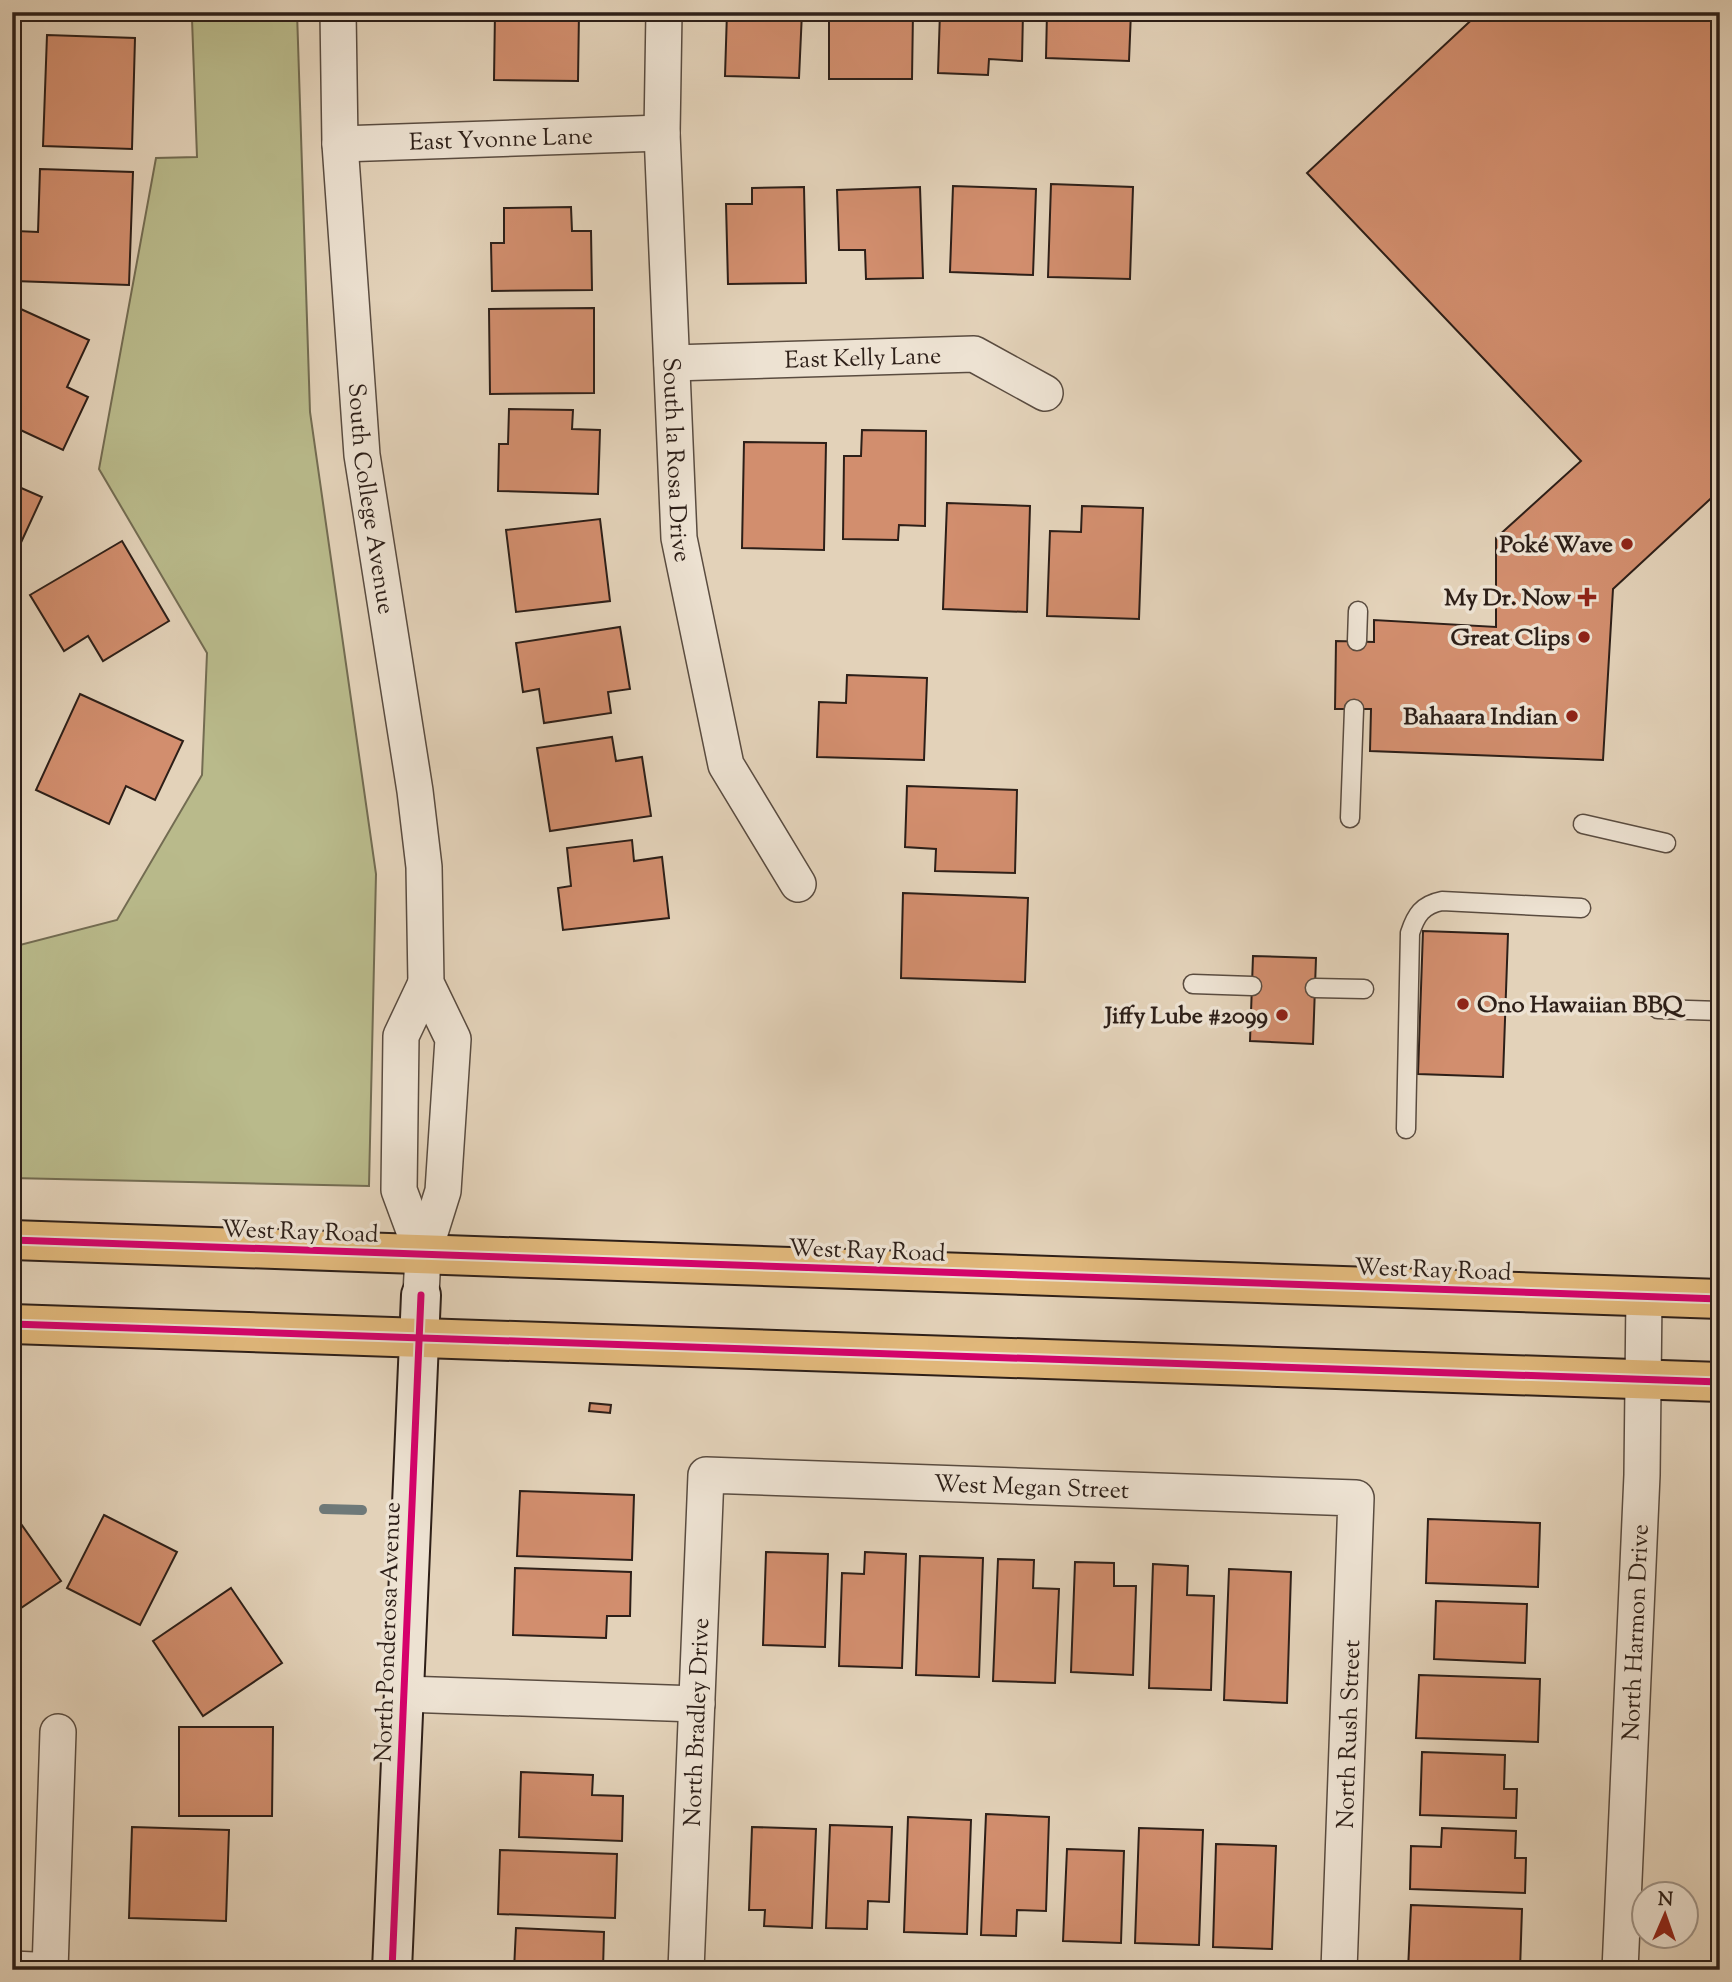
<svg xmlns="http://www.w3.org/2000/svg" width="1732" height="1982" font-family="'Sorts Mill Goudy',serif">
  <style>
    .green { fill: #b9ba8b; stroke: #736c52; stroke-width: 2 }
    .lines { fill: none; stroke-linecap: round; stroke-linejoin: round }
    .stream { stroke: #6e7979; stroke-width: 10 }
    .building { fill: #d28e6e; stroke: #2d1f18; stroke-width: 2 }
    .lane-casing { stroke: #5a4c40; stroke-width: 21 }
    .street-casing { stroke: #5a4c40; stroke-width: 38 }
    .secondary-casing { stroke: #2d1f18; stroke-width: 42 }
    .primary-casing { stroke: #2d1f18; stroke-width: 42 }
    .lane { stroke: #ede2d2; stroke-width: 18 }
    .street { stroke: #ede2d2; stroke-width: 35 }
    .secondary { stroke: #ede2d2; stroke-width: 38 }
    .primary { stroke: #e2b97c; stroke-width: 38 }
    .cycleway-casing { stroke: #ede2d2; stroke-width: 11 }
    .cycleway { stroke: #d6006c; stroke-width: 7 }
    .poi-dot { fill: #8f2418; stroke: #ede2d2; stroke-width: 2.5 }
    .labels { text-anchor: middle; stroke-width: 7; stroke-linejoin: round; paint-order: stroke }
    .street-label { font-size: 24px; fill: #2d1f18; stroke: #ede2d2 }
    .poi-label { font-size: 24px; font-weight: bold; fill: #2d1f18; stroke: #ede2d2; text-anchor: end }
  </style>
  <rect width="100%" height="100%" fill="#e3d2b9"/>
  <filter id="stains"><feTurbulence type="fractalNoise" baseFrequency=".00286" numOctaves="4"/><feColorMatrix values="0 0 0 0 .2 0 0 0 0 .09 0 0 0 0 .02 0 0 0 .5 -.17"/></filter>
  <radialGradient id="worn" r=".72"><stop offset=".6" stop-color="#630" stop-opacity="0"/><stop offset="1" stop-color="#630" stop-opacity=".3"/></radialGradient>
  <!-- green -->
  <path class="green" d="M154,12H297L310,412L376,874L369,1186L12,1178V947L117,920L202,775L207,653L99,469L156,158L197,157L192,19Z"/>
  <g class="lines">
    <!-- stream -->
    <path class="stream" d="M324,1509L362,1510"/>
  </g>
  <!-- building -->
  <g class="building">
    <path d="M495,12H579L578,81L494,80Z"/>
    <path d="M727,12H802L799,78L725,76Z"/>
    <path d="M829,12H913L912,79H829Z"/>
    <path d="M940,12H1023L1022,61L989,59L988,75L938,73Z"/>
    <path d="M1047,12H1131L1129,61L1046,58Z"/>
    <path d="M1480,12H1720V490L1613,589L1603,760L1370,751L1371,709H1335L1336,641L1374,642V620L1496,627V538L1581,461L1307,173Z"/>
    <path d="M47,35L135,38L132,149L43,146Z"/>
    <path d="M40,169L133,172L129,285L14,281L16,231L38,232Z"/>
    <path d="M1051,184L1133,187L1130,279L1048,277Z"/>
    <path d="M953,186L1036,189L1033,275L950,272Z"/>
    <path d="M804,187L806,283L728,284L726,204H752V188Z"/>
    <path d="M920,187L923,278L866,279L865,250H839L837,190Z"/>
    <path d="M571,207L572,231H591L592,290L492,291L491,243H504V208Z"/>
    <path d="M12,305L89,340L67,387L88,397L63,450L12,426Z"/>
    <path d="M594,308V393L490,394L489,309Z"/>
    <path d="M509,409L573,410L572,429L600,430L598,494L498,491L499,444H508Z"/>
    <path d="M862,430L926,431L925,526L899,525L898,540L843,539L844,456H861Z"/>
    <path d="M744,442L826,443L824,550L742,548Z"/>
    <path d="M12,484L42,497L12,562Z"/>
    <path d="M947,503L1030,506L1027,612L943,609Z"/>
    <path d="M1082,506L1143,508L1139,619L1047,616L1050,531L1081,532Z"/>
    <path d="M600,519L610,601L516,612L506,530Z"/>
    <path d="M122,541L169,621L103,661L88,636L64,651L30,595Z"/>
    <path d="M620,627L630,689L608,692L611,713L544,723L539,689L523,692L516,643Z"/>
    <path d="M847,675L927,678L924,760L817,757L819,702L846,703Z"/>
    <path d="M80,694L183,741L155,800L126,786L109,824L36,790Z"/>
    <path d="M612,737L616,761L642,757L651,816L550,831L537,748Z"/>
    <path d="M907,786L1017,790L1015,873L935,871L936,849L905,847Z"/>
    <path d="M632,840L634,861L662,857L669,918L563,930L558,888L571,886L567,848Z"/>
    <path d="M903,893L1028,898L1025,982L901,978Z"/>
    <path d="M1423,931L1508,934L1503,1077L1418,1074Z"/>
    <path d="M1253,956L1316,958L1313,1044L1250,1041Z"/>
    <path d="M590,1403L611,1405L610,1413L589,1411Z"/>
    <path d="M520,1491L634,1495L632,1560L517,1556Z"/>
    <path d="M12,1511L61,1581L12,1614Z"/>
    <path d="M104,1515L177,1552L140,1625L67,1588Z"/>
    <path d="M1428,1519L1540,1523L1538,1587L1426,1583Z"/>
    <path d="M766,1552L828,1554L825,1647L763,1645Z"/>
    <path d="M865,1552L906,1554L902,1668L839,1666L842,1573L864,1574Z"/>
    <path d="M920,1556L983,1558L979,1677L916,1675Z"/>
    <path d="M998,1559L1034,1560L1033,1588L1059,1589L1055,1683L993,1681Z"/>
    <path d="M1075,1562L1114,1563V1586H1136L1133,1675L1071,1672Z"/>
    <path d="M1153,1564L1188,1566L1187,1595L1214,1596L1211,1690L1149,1688Z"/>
    <path d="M515,1568L631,1572L630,1616H607L606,1638L513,1635Z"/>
    <path d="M1229,1569L1291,1572L1287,1703L1224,1700Z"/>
    <path d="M231,1588L282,1663L203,1716L153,1641Z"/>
    <path d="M1436,1601L1527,1604L1525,1663L1434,1659Z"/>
    <path d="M1419,1675L1540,1679L1538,1742L1416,1738Z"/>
    <path d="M1720,1690V1847H1712Z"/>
    <path d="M179,1727H273L272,1816H179Z"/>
    <path d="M1422,1752L1505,1755L1504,1789H1517L1516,1818L1420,1815Z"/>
    <path d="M521,1772L593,1775L592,1795L623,1796L622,1841L519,1837Z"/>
    <path d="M986,1814L1049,1817L1046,1911L1017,1910L1016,1936L981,1935Z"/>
    <path d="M908,1817L971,1820L967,1934L904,1932Z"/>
    <path d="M830,1825L892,1827L889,1902L868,1901L867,1929L826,1928Z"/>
    <path d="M132,1827L229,1830L226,1921L129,1918Z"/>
    <path d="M752,1827L816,1829L812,1928L764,1926L765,1910H749Z"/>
    <path d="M1139,1828L1203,1830L1199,1945L1135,1943Z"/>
    <path d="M1442,1828L1516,1831L1515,1858H1526L1525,1893L1410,1889L1411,1846L1441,1847Z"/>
    <path d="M1216,1844L1276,1846L1272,1949L1213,1947Z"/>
    <path d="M1067,1849L1124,1851L1121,1943L1063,1941Z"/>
    <path d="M500,1850L617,1854L615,1918L498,1914Z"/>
    <path d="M1411,1905L1522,1909L1520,1970H1408Z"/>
    <path d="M516,1928L604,1932L603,1970H514Z"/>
  </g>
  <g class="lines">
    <defs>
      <g id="lane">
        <path d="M1357,641L1358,611"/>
        <path d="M1350,818L1354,709"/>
        <path d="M1583,824L1666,843"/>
        <path d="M1193,984L1252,986"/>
        <path d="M1315,988L1364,989"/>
        <path d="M1658,1009L1720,1011"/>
        <path d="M1406,1129L1410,933C1416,915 1422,905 1442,901L1581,908"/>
      </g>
      <g id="street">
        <path id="s1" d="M338,12L340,144L362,455L415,791L424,867L426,983L453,1039L443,1191L423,1255L421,1295"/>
        <path id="s2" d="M664,12L662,133L679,538L726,765L798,884"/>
        <path id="s3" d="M340,144L662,133"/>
        <path id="s4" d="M672,363L974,354L1045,393"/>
        <path d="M423,1255L399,1190L401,1036L426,983"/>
        <path d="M404,1694L697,1704"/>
        <path d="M12,1969L34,1970"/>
        <path d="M50,1970L58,1732"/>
        <path id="s5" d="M686,1970L706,1475L1356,1498L1339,1970"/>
        <path id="s6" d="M1620,1970L1642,1475L1644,1296"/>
      </g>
      <path id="secondary" d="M392,1970L421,1295"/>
      <g id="primary">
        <path d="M12,1240L1720,1299"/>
        <path d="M12,1324L1720,1382"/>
      </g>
    </defs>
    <!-- lane casing -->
    <use href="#lane" class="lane-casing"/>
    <!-- street casing -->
    <use href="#street" class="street-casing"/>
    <!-- secondary casing -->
    <use href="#secondary" class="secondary-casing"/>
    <!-- primary casing -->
    <use href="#primary" class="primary-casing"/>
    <!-- lane -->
    <use href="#lane" class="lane"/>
    <!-- street -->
    <use href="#street" class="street"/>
    <!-- secondary -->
    <use href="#secondary" class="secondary"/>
    <!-- primary -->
    <use href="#primary" class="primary"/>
    <defs>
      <g id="cycleway">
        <path d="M12,1240L1720,1299"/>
        <path d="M12,1324L1720,1382"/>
        <path d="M392,1970L421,1295"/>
      </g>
    </defs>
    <!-- cycleway casing -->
    <use href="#cycleway" class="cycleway-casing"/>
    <!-- cycleway -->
    <use href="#cycleway" class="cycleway"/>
  </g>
  <!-- markers -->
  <g class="poi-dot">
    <circle cx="1627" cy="544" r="7"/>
    <path d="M1583.5 586.5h7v7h7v7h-7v7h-7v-7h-7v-7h7z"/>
    <circle cx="1584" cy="637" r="7"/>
    <circle cx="1572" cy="716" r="7"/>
    <circle cx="1463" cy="1004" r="7"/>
    <circle cx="1282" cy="1015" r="7"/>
  </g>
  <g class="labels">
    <!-- street labels -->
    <g class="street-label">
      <text dy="8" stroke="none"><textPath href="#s3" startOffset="161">East Yvonne Lane</textPath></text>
      <text dy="8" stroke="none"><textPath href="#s4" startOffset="191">East Kelly Lane</textPath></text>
      <text dy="8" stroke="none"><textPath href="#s2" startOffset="448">South la Rosa Drive</textPath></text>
      <text dy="8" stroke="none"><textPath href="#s1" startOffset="488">South College Avenue</textPath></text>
      <text transform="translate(300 1231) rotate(2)" y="8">West Ray Road</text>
      <text transform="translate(867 1250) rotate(2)" y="8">West Ray Road</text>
      <text transform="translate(1433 1269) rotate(2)" y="8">West Ray Road</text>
      <text dy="8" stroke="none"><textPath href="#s5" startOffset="821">West Megan Street</textPath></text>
      <text transform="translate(387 1632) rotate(-88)" y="8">North Ponderosa Avenue</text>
      <text dy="8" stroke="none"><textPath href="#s6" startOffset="338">North Harmon Drive</textPath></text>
      <text dy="8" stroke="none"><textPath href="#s5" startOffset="248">North Bradley Drive</textPath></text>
      <text transform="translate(1348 1734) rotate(-88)" y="8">North Rush Street</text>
    </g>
    <!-- poi labels -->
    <g class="poi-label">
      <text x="1613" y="552">Poké Wave</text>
      <text x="1571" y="605">My Dr. Now</text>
      <text x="1570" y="645">Great Clips</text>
      <text x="1558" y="724">Bahaara Indian</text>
      <text x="1477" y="1012" text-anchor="start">Ono Hawaiian BBQ</text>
      <text x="1268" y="1023">Jiffy Lube #2099</text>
    </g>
  </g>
  <!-- margin -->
  <rect width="1732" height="1982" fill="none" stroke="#e3d2b9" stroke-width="42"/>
  <rect x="14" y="14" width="1704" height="1954" fill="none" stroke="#2d1f18" stroke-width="3.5"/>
  <rect x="21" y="21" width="1690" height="1940" fill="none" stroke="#2d1f18" stroke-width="2"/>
  <!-- north arrow -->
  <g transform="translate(1665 1915) rotate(2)"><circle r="33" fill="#ede2d2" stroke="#a09488" stroke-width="2"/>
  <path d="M0-5L12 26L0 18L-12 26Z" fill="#8f2418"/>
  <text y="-10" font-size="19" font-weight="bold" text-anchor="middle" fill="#2d1f18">N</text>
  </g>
  <rect width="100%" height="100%" filter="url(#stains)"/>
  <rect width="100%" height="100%" fill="url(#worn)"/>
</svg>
